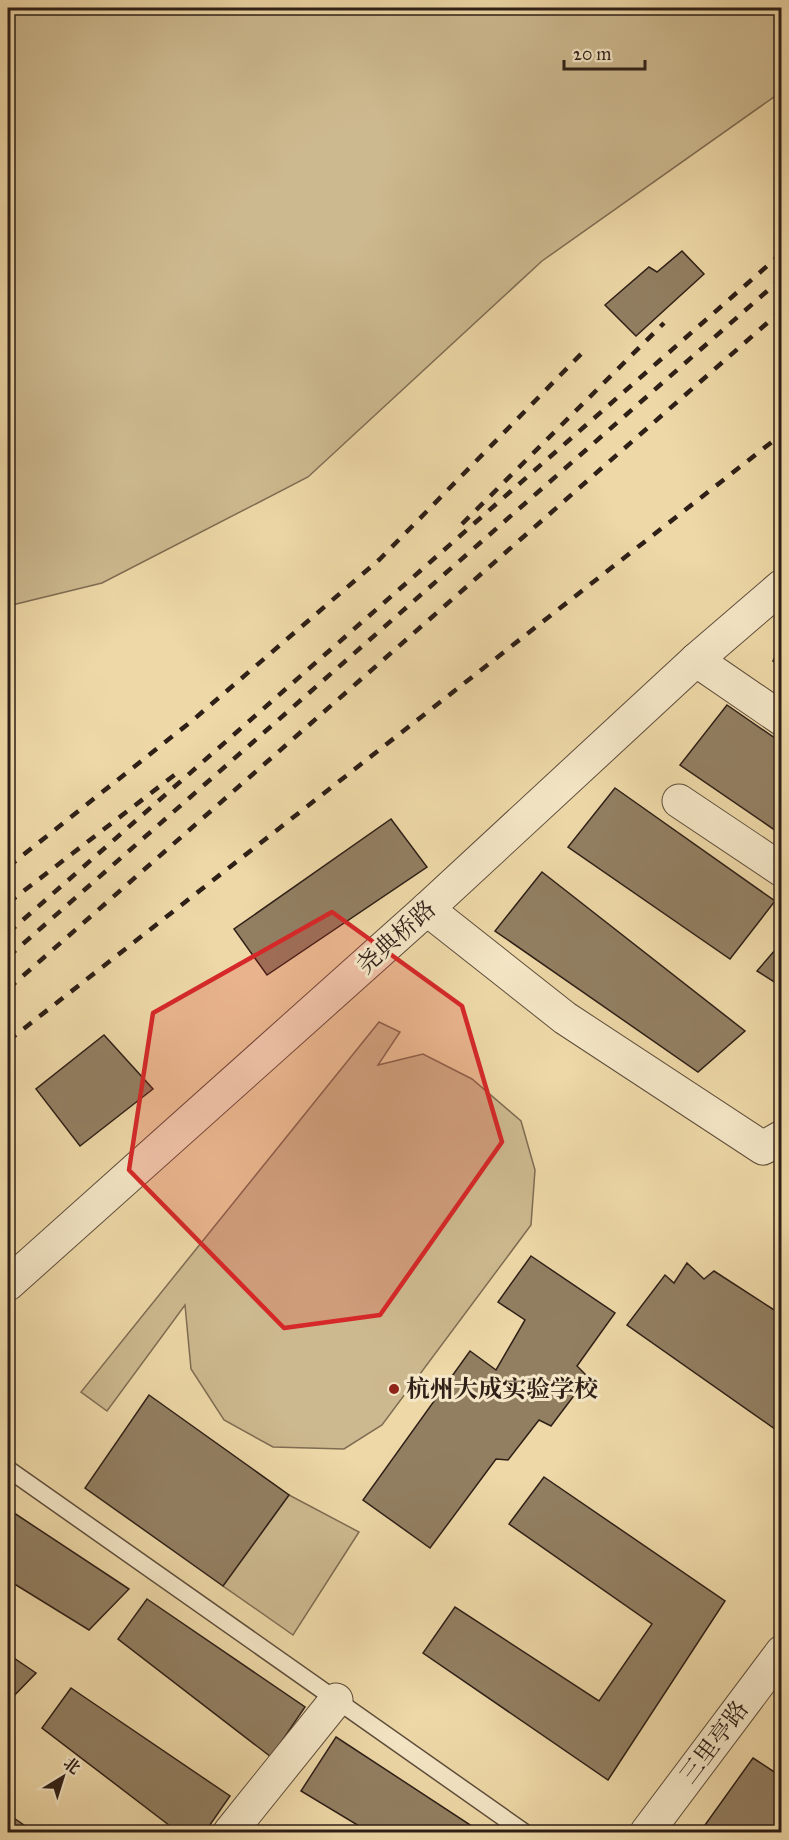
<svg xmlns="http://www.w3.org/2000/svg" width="789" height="1840" font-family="'IM FELL Great Primer','Noto Serif SC',serif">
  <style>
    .green { fill: #cdb98f; stroke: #7e6c53; stroke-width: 1.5 }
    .building { fill: #927f62; stroke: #2e1f17; stroke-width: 1.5 }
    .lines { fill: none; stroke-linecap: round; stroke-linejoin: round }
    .service-casing { stroke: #5e4d3b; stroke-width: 19 }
    .minor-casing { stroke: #5e4d3b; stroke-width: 35 }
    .tertiary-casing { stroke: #5e4d3b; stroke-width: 35 }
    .service { stroke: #f4e6c6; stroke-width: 16 }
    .minor { stroke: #f4e6c6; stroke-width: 33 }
    .tertiary { stroke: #f4e6c6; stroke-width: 33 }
    .rail { stroke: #2e1f17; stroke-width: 4.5; stroke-dasharray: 10 10; stroke-linecap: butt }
    .marked { fill: #d62828; fill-opacity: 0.2; stroke: #d62828; stroke-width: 4.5; stroke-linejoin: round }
    .poi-dot { fill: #8f2418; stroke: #f4e6c6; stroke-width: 2 }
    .labels { text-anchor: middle; stroke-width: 6; stroke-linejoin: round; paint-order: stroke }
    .street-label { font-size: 24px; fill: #2e1f17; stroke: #f4e6c6 }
    .poi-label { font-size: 24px; font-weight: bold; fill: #2e1f17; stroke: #f4e6c6; text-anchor: start }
  </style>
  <rect width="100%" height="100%" fill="#eed8a7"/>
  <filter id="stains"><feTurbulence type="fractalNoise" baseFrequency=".00333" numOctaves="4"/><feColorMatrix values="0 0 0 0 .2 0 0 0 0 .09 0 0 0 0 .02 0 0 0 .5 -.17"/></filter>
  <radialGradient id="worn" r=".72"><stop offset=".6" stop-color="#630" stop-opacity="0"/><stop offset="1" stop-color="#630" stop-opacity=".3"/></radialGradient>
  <!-- green -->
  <g class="green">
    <path d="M8,8H781V92L542,261L308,477L102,583L8,606Z"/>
    <path d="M379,1022L400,1032L378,1065L423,1054L472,1079L521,1121L535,1170L531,1225L382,1425L344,1449L273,1447L224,1420L191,1369L185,1305L107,1411L81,1392Z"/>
    <path d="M289,1495L359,1532L293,1635L223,1586Z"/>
  </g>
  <!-- building -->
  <g class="building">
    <path d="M682,251L704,274L636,336L605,305L649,267L657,272Z"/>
    <path d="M782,643V667L773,661Z"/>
    <path d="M727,705L782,743V835L680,765Z"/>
    <path d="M615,788L775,901L730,959L568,847Z"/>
    <path d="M391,819L427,867L267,975L234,929Z"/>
    <path d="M542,872L745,1031L698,1072L495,931Z"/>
    <path d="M782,942V987L757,971Z"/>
    <path d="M104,1035L153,1089L80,1146L36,1089Z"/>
    <path d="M531,1256L615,1313L577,1366L588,1377L551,1426L539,1420L508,1460L496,1459L430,1548L363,1500L470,1351L496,1370L525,1320L498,1302Z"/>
    <path d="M687,1263L704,1279L714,1271L782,1315V1434L627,1325L665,1275L674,1283Z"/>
    <path d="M149,1395L289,1495L223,1586L85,1488Z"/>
    <path d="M544,1477L725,1601L608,1780L423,1653L455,1607L599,1701L652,1624L509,1524Z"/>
    <path d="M8,1509L129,1589L89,1630L8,1580Z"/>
    <path d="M147,1599L305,1707L271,1757L118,1639Z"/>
    <path d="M8,1654L36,1673L8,1702Z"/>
    <path d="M71,1688L230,1796L205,1832H178L42,1728Z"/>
    <path d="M336,1737L481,1832H369L301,1791Z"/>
    <path d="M753,1758L782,1777V1832H716L705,1825Z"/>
    <path d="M8,1814L34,1832H8Z"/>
  </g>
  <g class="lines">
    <defs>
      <path id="service" d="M8,1469L524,1832"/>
      <g id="minor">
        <path d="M696,660L782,719"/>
        <path d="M679,801L782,870"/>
        <path d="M427,909L565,1018L763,1148L782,1137"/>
        <path d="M230,1832L336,1700"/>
        <path d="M647,1832L782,1652"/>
      </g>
      <path id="tertiary" d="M8,1284L427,909L696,660L782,586"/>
    </defs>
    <!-- service casing -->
    <use href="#service" class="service-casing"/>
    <!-- minor casing -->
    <use href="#minor" class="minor-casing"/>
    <!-- tertiary casing -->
    <use href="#tertiary" class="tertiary-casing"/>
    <!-- service -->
    <use href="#service" class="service"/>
    <!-- minor -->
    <use href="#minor" class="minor"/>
    <!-- tertiary -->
    <use href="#tertiary" class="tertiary"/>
    <!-- rail -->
    <g class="rail">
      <path d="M462,524L664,323"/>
      <path d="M8,867L193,720L380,559L583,352"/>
      <path d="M8,903L177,773"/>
      <path d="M8,933L782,253"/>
      <path d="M8,957L782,278"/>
      <path d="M8,989L782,310"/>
      <path d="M8,1041L782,434"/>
    </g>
  </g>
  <!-- marked area -->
  <path class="marked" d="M332,912L462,1006L502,1142L380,1315L284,1328L129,1170L153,1013Z"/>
  <!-- markers -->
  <circle class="poi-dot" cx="394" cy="1389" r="6"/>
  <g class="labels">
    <!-- street labels -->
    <g class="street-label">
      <text transform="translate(396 937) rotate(-42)" y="8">尧典桥路</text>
      <text transform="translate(714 1742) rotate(-53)" y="8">三里亭路</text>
    </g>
    <!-- poi labels -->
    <g class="poi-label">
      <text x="406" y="1397">杭州大成实验学校</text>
    </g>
  </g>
  <!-- margin -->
  <rect width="789" height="1840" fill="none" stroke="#eed8a7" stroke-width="30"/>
  <rect x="9" y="9" width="771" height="1822" fill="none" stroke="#2e1f17" stroke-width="3"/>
  <rect x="15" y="15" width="759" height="1810" fill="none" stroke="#2e1f17" stroke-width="1.5"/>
  <!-- north arrow -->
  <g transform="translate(63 1777) rotate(38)" stroke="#f4e6c6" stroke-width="4.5" paint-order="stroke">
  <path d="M0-4.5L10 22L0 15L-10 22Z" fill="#2e1f17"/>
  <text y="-9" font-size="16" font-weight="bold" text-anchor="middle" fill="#2e1f17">北</text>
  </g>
  <!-- scale -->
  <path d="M564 60v9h81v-9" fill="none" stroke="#2e1f17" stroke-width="3"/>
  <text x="573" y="60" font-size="18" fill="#2e1f17" stroke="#f4e6c6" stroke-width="4.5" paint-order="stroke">20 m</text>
  <rect width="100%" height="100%" filter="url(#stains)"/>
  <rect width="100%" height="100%" fill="url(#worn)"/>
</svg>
